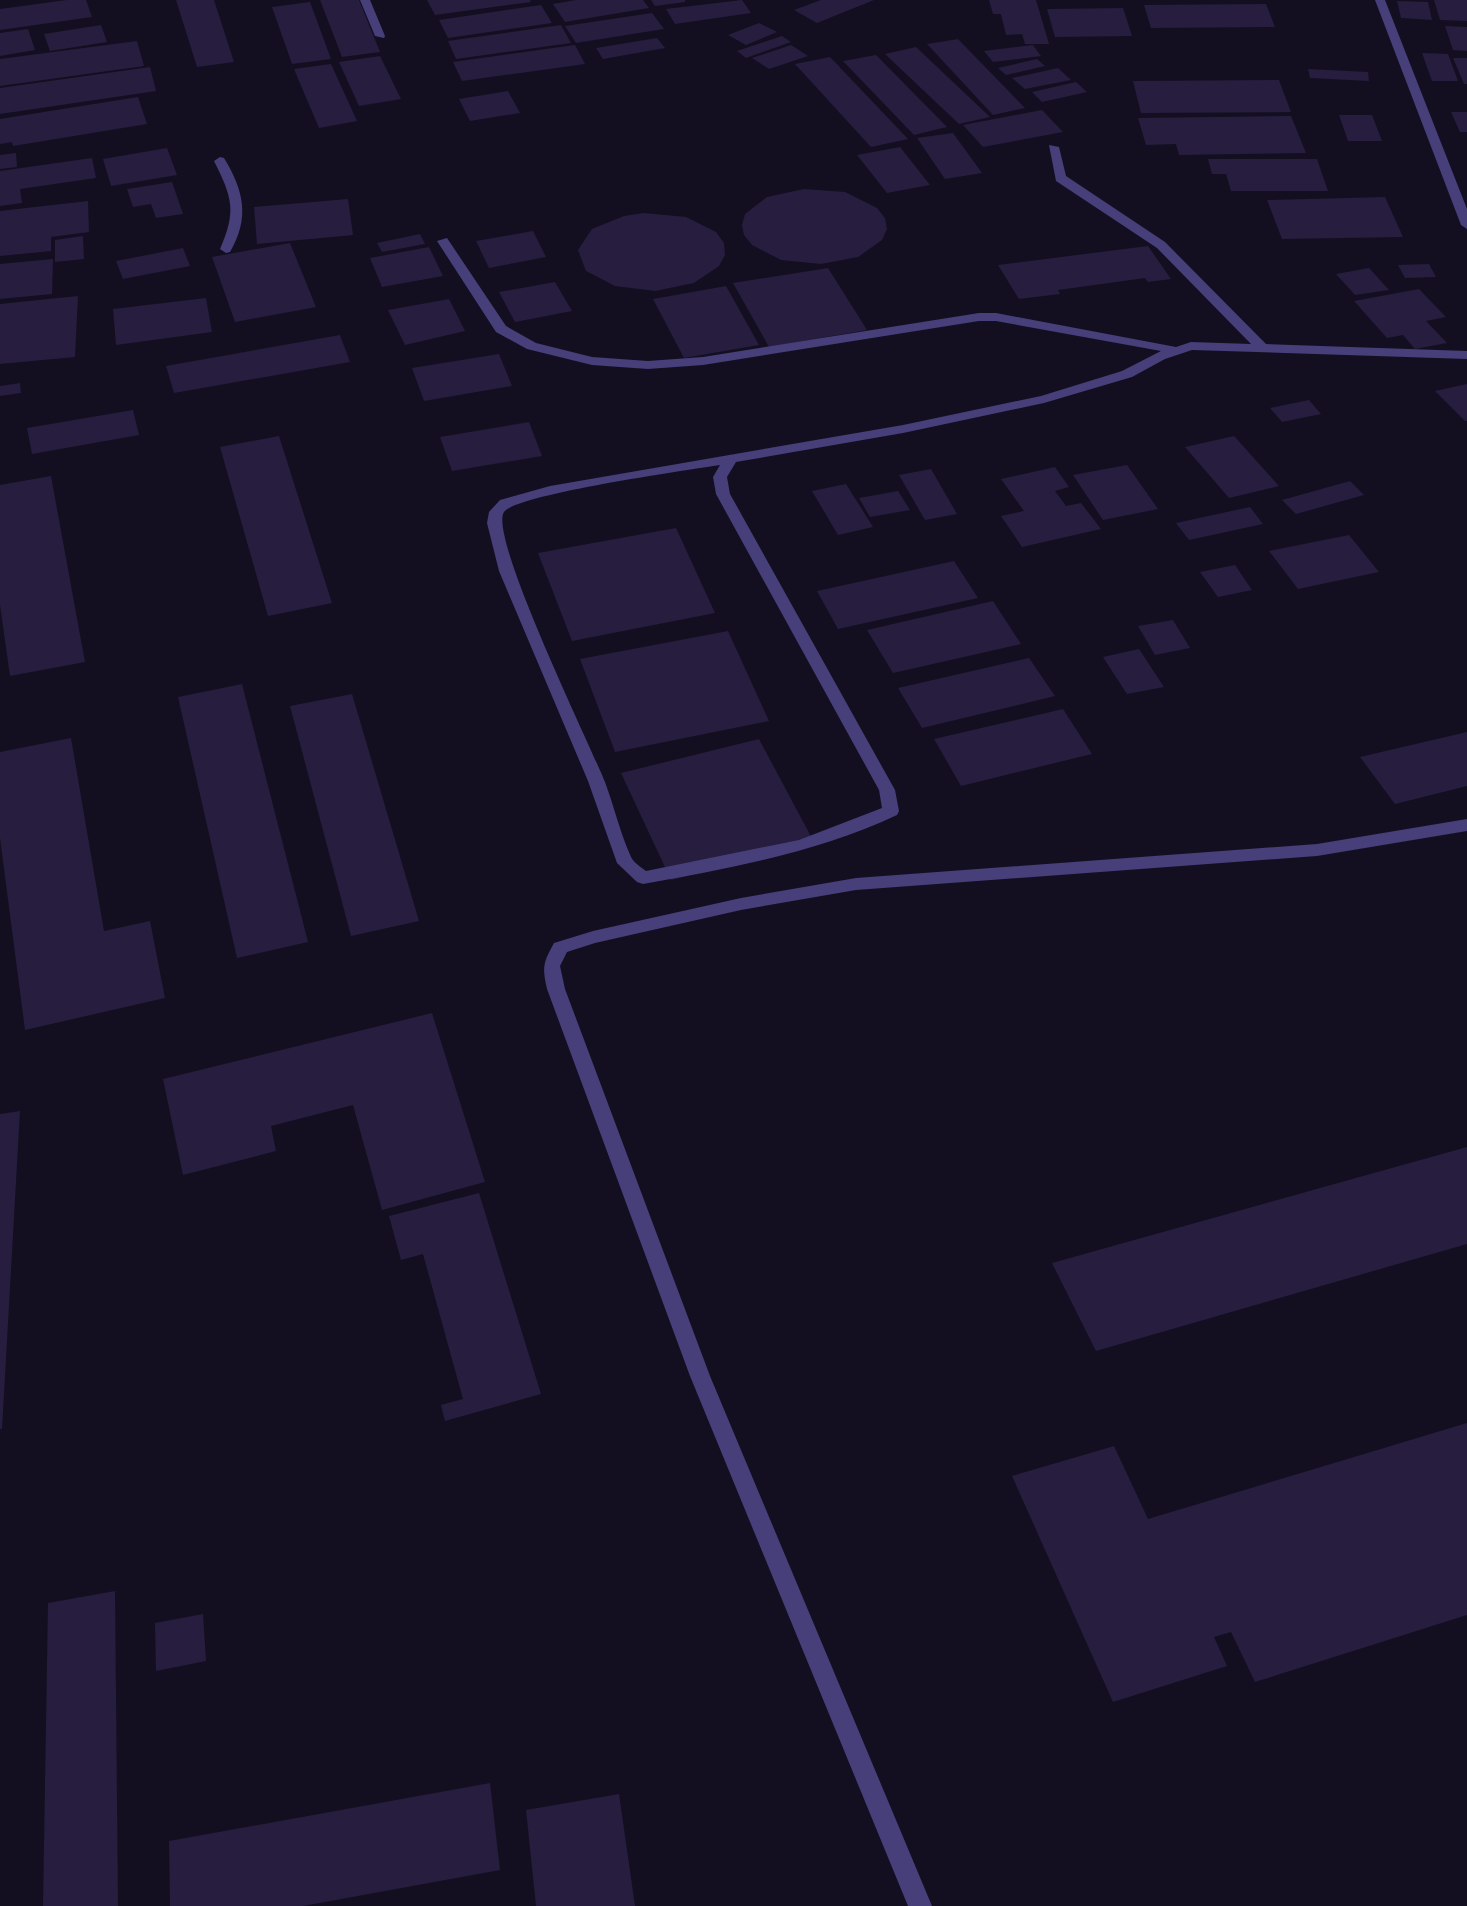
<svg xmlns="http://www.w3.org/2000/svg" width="1467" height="1906" font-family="Jost,sans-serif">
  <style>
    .building { fill: #271d3f }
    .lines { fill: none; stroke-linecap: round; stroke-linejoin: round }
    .lane { fill: #463f7a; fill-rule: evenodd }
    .street { fill: #463f7a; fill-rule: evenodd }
  </style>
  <rect width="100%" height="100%" fill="#130f20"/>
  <!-- building -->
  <g class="building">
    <path d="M67,0H86L92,17L0,30V9Z"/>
    <path d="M176,0H214L234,62L197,67Z"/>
    <path d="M320,0H359L380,52L342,57Z"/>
    <path d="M427,0H530L531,2L435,15Z"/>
    <path d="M576,0H643L649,8L565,22L553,4Z"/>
    <path d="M651,0H685V2L655,6Z"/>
    <path d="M742,0L751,13L675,24L666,9Z"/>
    <path d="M821,0H874L817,23L794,10Z"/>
    <path d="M989,0H1036L1049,44H1025L1022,34L1006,35L1001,14H993Z"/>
    <path d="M1434,0H1467V21L1440,20Z"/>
    <path d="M1397,1L1428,2L1432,20L1401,18Z"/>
    <path d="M310,2L331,59L292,64L272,7Z"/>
    <path d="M1266,4L1275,27L1151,28L1144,5Z"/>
    <path d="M541,5L552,23L448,38L439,20Z"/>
    <path d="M1123,8L1132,36L1055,37L1047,9Z"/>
    <path d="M652,13L664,29L576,43L565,26Z"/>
    <path d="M759,23L777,32L746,45L728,35Z"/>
    <path d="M101,25L107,42L50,51L44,34Z"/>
    <path d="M561,25L571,43L456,59L448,41Z"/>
    <path d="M1445,26L1467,27V51L1453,50Z"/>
    <path d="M28,29L35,50L0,56V33Z"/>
    <path d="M782,36L791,42L746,58L737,51Z"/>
    <path d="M657,38L665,48L603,59L596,48Z"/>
    <path d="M958,39L1025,108L993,115L927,44Z"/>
    <path d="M137,41L144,66L0,86V59Z"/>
    <path d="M575,45L585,64L462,81L453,62Z"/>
    <path d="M791,45L808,56L769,69L752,58Z"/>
    <path d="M1033,45L1041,56L993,62L984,51Z"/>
    <path d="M916,47L990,117L959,124L885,54Z"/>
    <path d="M1422,53L1448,54L1458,81H1432Z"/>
    <path d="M876,55L947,127L914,135L843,61Z"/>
    <path d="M380,56L401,99L359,106L339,62Z"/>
    <path d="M830,57L908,139L871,147L795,64Z"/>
    <path d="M1453,58H1467V84H1464Z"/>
    <path d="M1037,59L1045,66L1006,75L998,68Z"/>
    <path d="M331,64L357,121L319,128L294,69Z"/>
    <path d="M150,67L156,91L0,114V88Z"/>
    <path d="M1058,68L1071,80L1025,89L1012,78Z"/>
    <path d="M1308,69L1368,72L1369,81L1310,78Z"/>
    <path d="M1279,80L1291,112L1141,113L1133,81Z"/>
    <path d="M1076,82L1087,92L1042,102L1032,92Z"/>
    <path d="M508,91L520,113L470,121L459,99Z"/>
    <path d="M138,97L147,124L13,146L12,142L0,144V119Z"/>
    <path d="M1042,110L1063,132L983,147L963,125Z"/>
    <path d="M1451,112H1467V132H1460Z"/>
    <path d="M1339,115H1372L1382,141H1348Z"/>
    <path d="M1291,116L1306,153L1179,155L1176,144L1146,145L1138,118Z"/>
    <path d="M953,133L982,173L945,179L917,138Z"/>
    <path d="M900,147L930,185L887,193L857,155Z"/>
    <path d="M167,148L177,175L111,186L103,159Z"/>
    <path d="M16,153L17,167L0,169V155Z"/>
    <path d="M92,158L96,178L20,189L22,203L0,206V171Z"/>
    <path d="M1208,159H1317L1328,191H1231L1226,174H1212Z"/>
    <path d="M172,182L183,214L156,218L151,204L133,207L127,189Z"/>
    <path d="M804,189L845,192L877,208L885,218L887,229L882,240L858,257L821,264L781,260L752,245L744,235L742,225L745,214L767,197Z"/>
    <path d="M1385,197L1403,237L1282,239L1267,200Z"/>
    <path d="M348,199L353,235L257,244L254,207Z"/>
    <path d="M88,201L89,232L51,237V251L0,256V211Z"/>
    <path d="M644,213L686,217L716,232L724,243L725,255L719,266L694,283L655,291L615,286L586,271L578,250L592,229L624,216Z"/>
    <path d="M533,231L546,257L489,268L476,241Z"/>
    <path d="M420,234L425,244L382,252L377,243Z"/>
    <path d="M83,236L84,259L55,262V240Z"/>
    <path d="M290,243L316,307L235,322L212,257Z"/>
    <path d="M1148,246L1171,279L1148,282L1145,278L1058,290L1060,294L1019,299L998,265Z"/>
    <path d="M429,247L443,276L382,287L370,258Z"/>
    <path d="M183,248L190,266L123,279L116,261Z"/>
    <path d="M53,259L52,294L0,299V264Z"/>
    <path d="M1429,264L1436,277L1405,278L1398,265Z"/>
    <path d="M828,268L867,330L769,347L733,283Z"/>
    <path d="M1369,268L1389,290L1355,295L1336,274Z"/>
    <path d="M555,282L572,311L515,322L499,292Z"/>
    <path d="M726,286L759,345L684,358L653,299Z"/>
    <path d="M1419,289L1446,317L1426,321L1447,343L1415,349L1403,335L1387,338L1354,301Z"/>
    <path d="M78,296L75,357L0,364V304Z"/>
    <path d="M206,298L212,332L116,345L113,309Z"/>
    <path d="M449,299L465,331L405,345L388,310Z"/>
    <path d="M340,335L350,362L174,393L166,366Z"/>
    <path d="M499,354L512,386L424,401L412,368Z"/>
    <path d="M20,383L21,393L0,396V386Z"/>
    <path d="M1467,384V421H1465L1435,391Z"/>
    <path d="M1309,400L1321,414L1282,422L1270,408Z"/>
    <path d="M133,410L139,435L32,454L27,428Z"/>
    <path d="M529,422L542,456L452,471L440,437Z"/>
    <path d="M279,436L332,603L268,616L220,447Z"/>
    <path d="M1234,436L1279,486L1229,498L1185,447Z"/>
    <path d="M1127,465L1158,509L1103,520L1073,475Z"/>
    <path d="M1055,467L1069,487L1055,491L1066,506L1081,503L1101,529L1022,547L1001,516L1024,511L1001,479Z"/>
    <path d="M931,469L957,514L925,520L899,475Z"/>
    <path d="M51,476L85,662L10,676L0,605V485Z"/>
    <path d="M1350,481L1364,495L1296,514L1282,500Z"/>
    <path d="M846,484L873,527L838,535L812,491Z"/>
    <path d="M898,491L910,510L870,517L859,498Z"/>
    <path d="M1250,507L1263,524L1189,540L1176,523Z"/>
    <path d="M676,528L715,613L572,641L538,553Z"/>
    <path d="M1349,535L1379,572L1298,589L1269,551Z"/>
    <path d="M954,561L978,598L838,629L817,591Z"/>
    <path d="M1235,565L1252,590L1218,597L1200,572Z"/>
    <path d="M993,601L1021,644L893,673L867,630Z"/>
    <path d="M1173,620L1190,648L1155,655L1138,626Z"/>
    <path d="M728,631L769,721L615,752L580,659Z"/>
    <path d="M1139,649L1164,687L1127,694L1103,657Z"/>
    <path d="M1029,658L1055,696L922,728L898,688Z"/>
    <path d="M242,684L308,942L237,958L178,697Z"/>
    <path d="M352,694L419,921L351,936L290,706Z"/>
    <path d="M1063,709L1092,754L961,786L934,739Z"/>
    <path d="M1467,732V786L1395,804L1360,757Z"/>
    <path d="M71,738L104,931L150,921L165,998L25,1030L0,838V752Z"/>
    <path d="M759,739L815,844L671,880L621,773Z"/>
    <path d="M432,1013L485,1182L382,1210L353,1105L271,1126L276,1151L183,1175L163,1079Z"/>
    <path d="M20,1111L2,1429H0V1114Z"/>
    <path d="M1467,1147V1244L1096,1351L1052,1263Z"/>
    <path d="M479,1193L541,1394L445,1421L441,1405L463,1399L423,1254L401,1260L389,1216Z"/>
    <path d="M1467,1423V1615L1255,1682L1231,1632L1214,1637L1227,1666L1113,1702L1012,1476L1114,1446L1148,1519Z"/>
    <path d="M115,1591L118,1906H43L48,1603Z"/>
    <path d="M203,1614L206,1661L156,1671L155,1623Z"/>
    <path d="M490,1783L500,1870L303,1906H170L169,1841Z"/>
    <path d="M619,1794L635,1906H536L526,1810Z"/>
  </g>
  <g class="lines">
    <!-- lane -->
    <g class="lane">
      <path d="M360,0H370L385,36L384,38L375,36Z"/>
      <path d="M1049,145L1059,147L1066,176L1165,242L1266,344L1467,351V359L1192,350L1165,359L1132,377L1044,403L903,433L736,462L727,477L730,494L895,790L899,811L897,815C816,853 730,868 643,884L637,882L617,863L588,781L499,571L487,523L489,512L500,500L550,486L903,425L1041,396L1122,371L1161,351L996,321H979L703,365L648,369L592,365L527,349L496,332L437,241L447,238L506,326L536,343L592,357L648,361L703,357L979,313H996L1176,347L1191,342L1251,344L1157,248L1056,181ZM720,465L713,477L716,494L879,790L882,808L799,840L646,871C641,867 634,863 631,857C620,833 614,806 605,782C590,744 488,536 504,512C517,494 689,470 720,465Z"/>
      <path d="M220,157L224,158C244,191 250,218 230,252L226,253L220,249C237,211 232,197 214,161Z"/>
      <path d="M1467,819V831L1317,856L856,890L741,910L595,943L567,952L560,966L565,989L710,1376L932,1906H908L690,1376L547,989C542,967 543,963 554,943L593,931L741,898L856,878L1317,844Z"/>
    </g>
    <!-- street -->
    <path class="street" d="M1375,0H1385L1467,209V229L1461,225Z"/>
  </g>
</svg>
